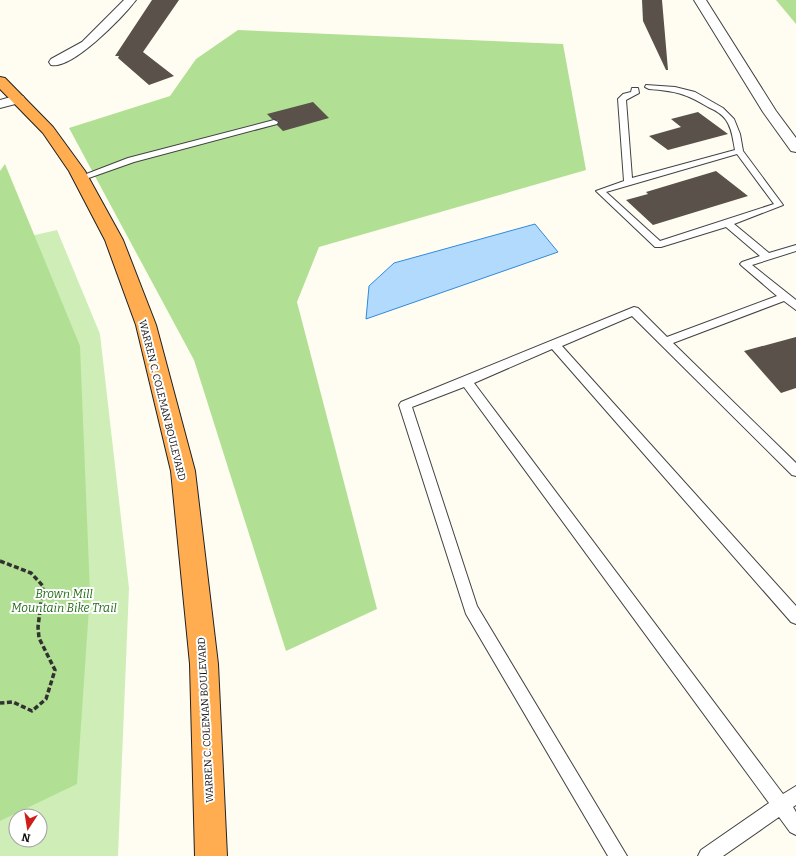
<svg xmlns="http://www.w3.org/2000/svg" width="796" height="856" font-family="Bitter,serif">
  <style>
    .green { fill: #cfeeb7; fill-rule: evenodd }
    .forest { fill: #b1e094 }
    .water { fill: #b1dafc; stroke: #308ada }
    .building { fill: #59514a }
    .lines { fill: none; stroke-linecap: round; stroke-linejoin: round }
    .lane-casing { stroke: #424242; stroke-width: 2 }
    .street-casing { stroke: #424242; stroke-width: 2 }
    .highway-casing { stroke: #202020; stroke-width: 2 }
    .path { stroke: #313131; stroke-width: 3.5; stroke-dasharray: 5 2.5; stroke-linecap: butt }
    .lane { fill: #fff; fill-rule: evenodd }
    .street { fill: #fff; fill-rule: evenodd }
    .highway { fill: #ffad50; fill-rule: evenodd }
    .labels { text-anchor: middle; stroke-width: 4; stroke-linejoin: round; paint-order: stroke }
    .street-label { font-size: 10px; fill: #0f0f0f; stroke: #fff }
    .near-park-label { font-size: 12px; font-style: italic; fill: #246e18; stroke: #fff }
  </style>
  <rect width="100%" height="100%" fill="#fffdf2"/>
  <!-- green -->
  <path class="green" d="M57,230L100,334L129,588L118,856H0V243ZM16,816H40V840H16Z"/>
  <!-- forest -->
  <g class="forest">
    <path d="M776,0H796V24Z"/>
    <path d="M238,30L563,44L586,170L319,247L297,302L377,609L286,651L194,360L69,128L170,96L196,59Z"/>
    <path d="M5,164L80,346L90,593L77,784L0,821V171Z"/>
  </g>
  <!-- water -->
  <path class="water" d="M535,224L558,252L366,319L369,286L394,263Z"/>
  <!-- building -->
  <g class="building">
    <path d="M152,0H179L143,52L174,76L149,85L118,58L119,56H115Z"/>
    <path d="M642,0H662L668,70H666L643,21Z"/>
    <path d="M313,102L329,118L283,131L277,125L279,121L272,119L267,114Z"/>
    <path d="M698,112L728,134L668,150L649,136L681,127L671,119Z"/>
    <path d="M716,171L748,196L653,225L626,200L648,194L646,192Z"/>
    <path d="M796,337V388L781,393L744,351Z"/>
  </g>
  <g class="lines">
    <defs>
      <g id="lane">
        <path d="M646,85L675,87L695,92L723,108L734,119L740,134L743,151L783,205L734,224L769,253L796,245V251L752,265L796,300V310L784,301L673,343L796,463V476L792,475L632,316L562,346L796,606V624L791,622L552,349L474,383L783,794L796,786V805L793,807L796,812V835L790,832L779,817L723,856H698L701,850L769,803L464,387L412,407L477,606L627,856H608L466,614L399,405L401,402L634,307L638,308L667,337L777,296L742,266L740,264L742,262L760,256L726,227L661,247H655L596,191L624,181L618,99L623,94L631,92L632,88H638L639,93L626,100L632,178L735,150C733,140 732,128 726,120C722,114 715,110 708,107C685,93 675,91 649,89L645,87ZM737,154L774,204L660,241L606,192Z"/>
        <path d="M274,120L278,122L277,124L134,162L83,180L80,181L76,178L128,158Z"/>
      </g>
      <g id="street">
        <path d="M124,0H136C123,17 72,70 51,65L49,62L51,59L82,42Z"/>
        <path d="M694,0H706L776,111L796,138V152L791,151L763,112Z"/>
        <path d="M18,95L23,96L25,99L23,102L0,108V100Z"/>
      </g>
      <path id="highway" d="M0,77L5,78L53,127L85,171L123,240L156,325L195,471L218,664L227,856H195L190,664L171,471L136,325L105,240L69,171L43,133L0,89Z"/>
    </defs>
    <!-- lane casing -->
    <use href="#lane" class="lane-casing"/>
    <!-- street casing -->
    <use href="#street" class="street-casing"/>
    <!-- highway casing -->
    <use href="#highway" class="highway-casing"/>
    <!-- path -->
    <path class="path" d="M0,561L31,573L43,586L38,627L39,638L55,670L46,699L32,711L13,702L0,703"/>
    <!-- lane -->
    <use href="#lane" class="lane"/>
    <!-- street -->
    <use href="#street" class="street"/>
    <!-- highway -->
    <use href="#highway" class="highway"/>
  </g>
  <g class="labels">
    <!-- street labels -->
    <g class="street-label">
      <text transform="translate(163 400) rotate(76)" y="4">WARREN C. COLEMAN BOULEVARD</text>
      <text transform="translate(205 720) rotate(-93)" y="4">WARREN C. COLEMAN BOULEVARD</text>
    </g>
    <!-- near-park labels -->
    <g class="near-park-label">
      <text x="64" y="598">Brown Mill<tspan x="64" dy="14">Mountain Bike Trail</tspan></text>
    </g>
  </g>
  <!-- north arrow -->
  <g transform="translate(28 828) rotate(192)"><circle r="19" fill="#ffffff" stroke="#9f9f9f"/>
  <path d="M0-3L7 15L0 10L-7 15Z" fill="#ce1e19"/>
  <text y="-6" font-size="11" font-weight="bold" text-anchor="middle" fill="#0f0f0f">N</text>
  </g>
</svg>
